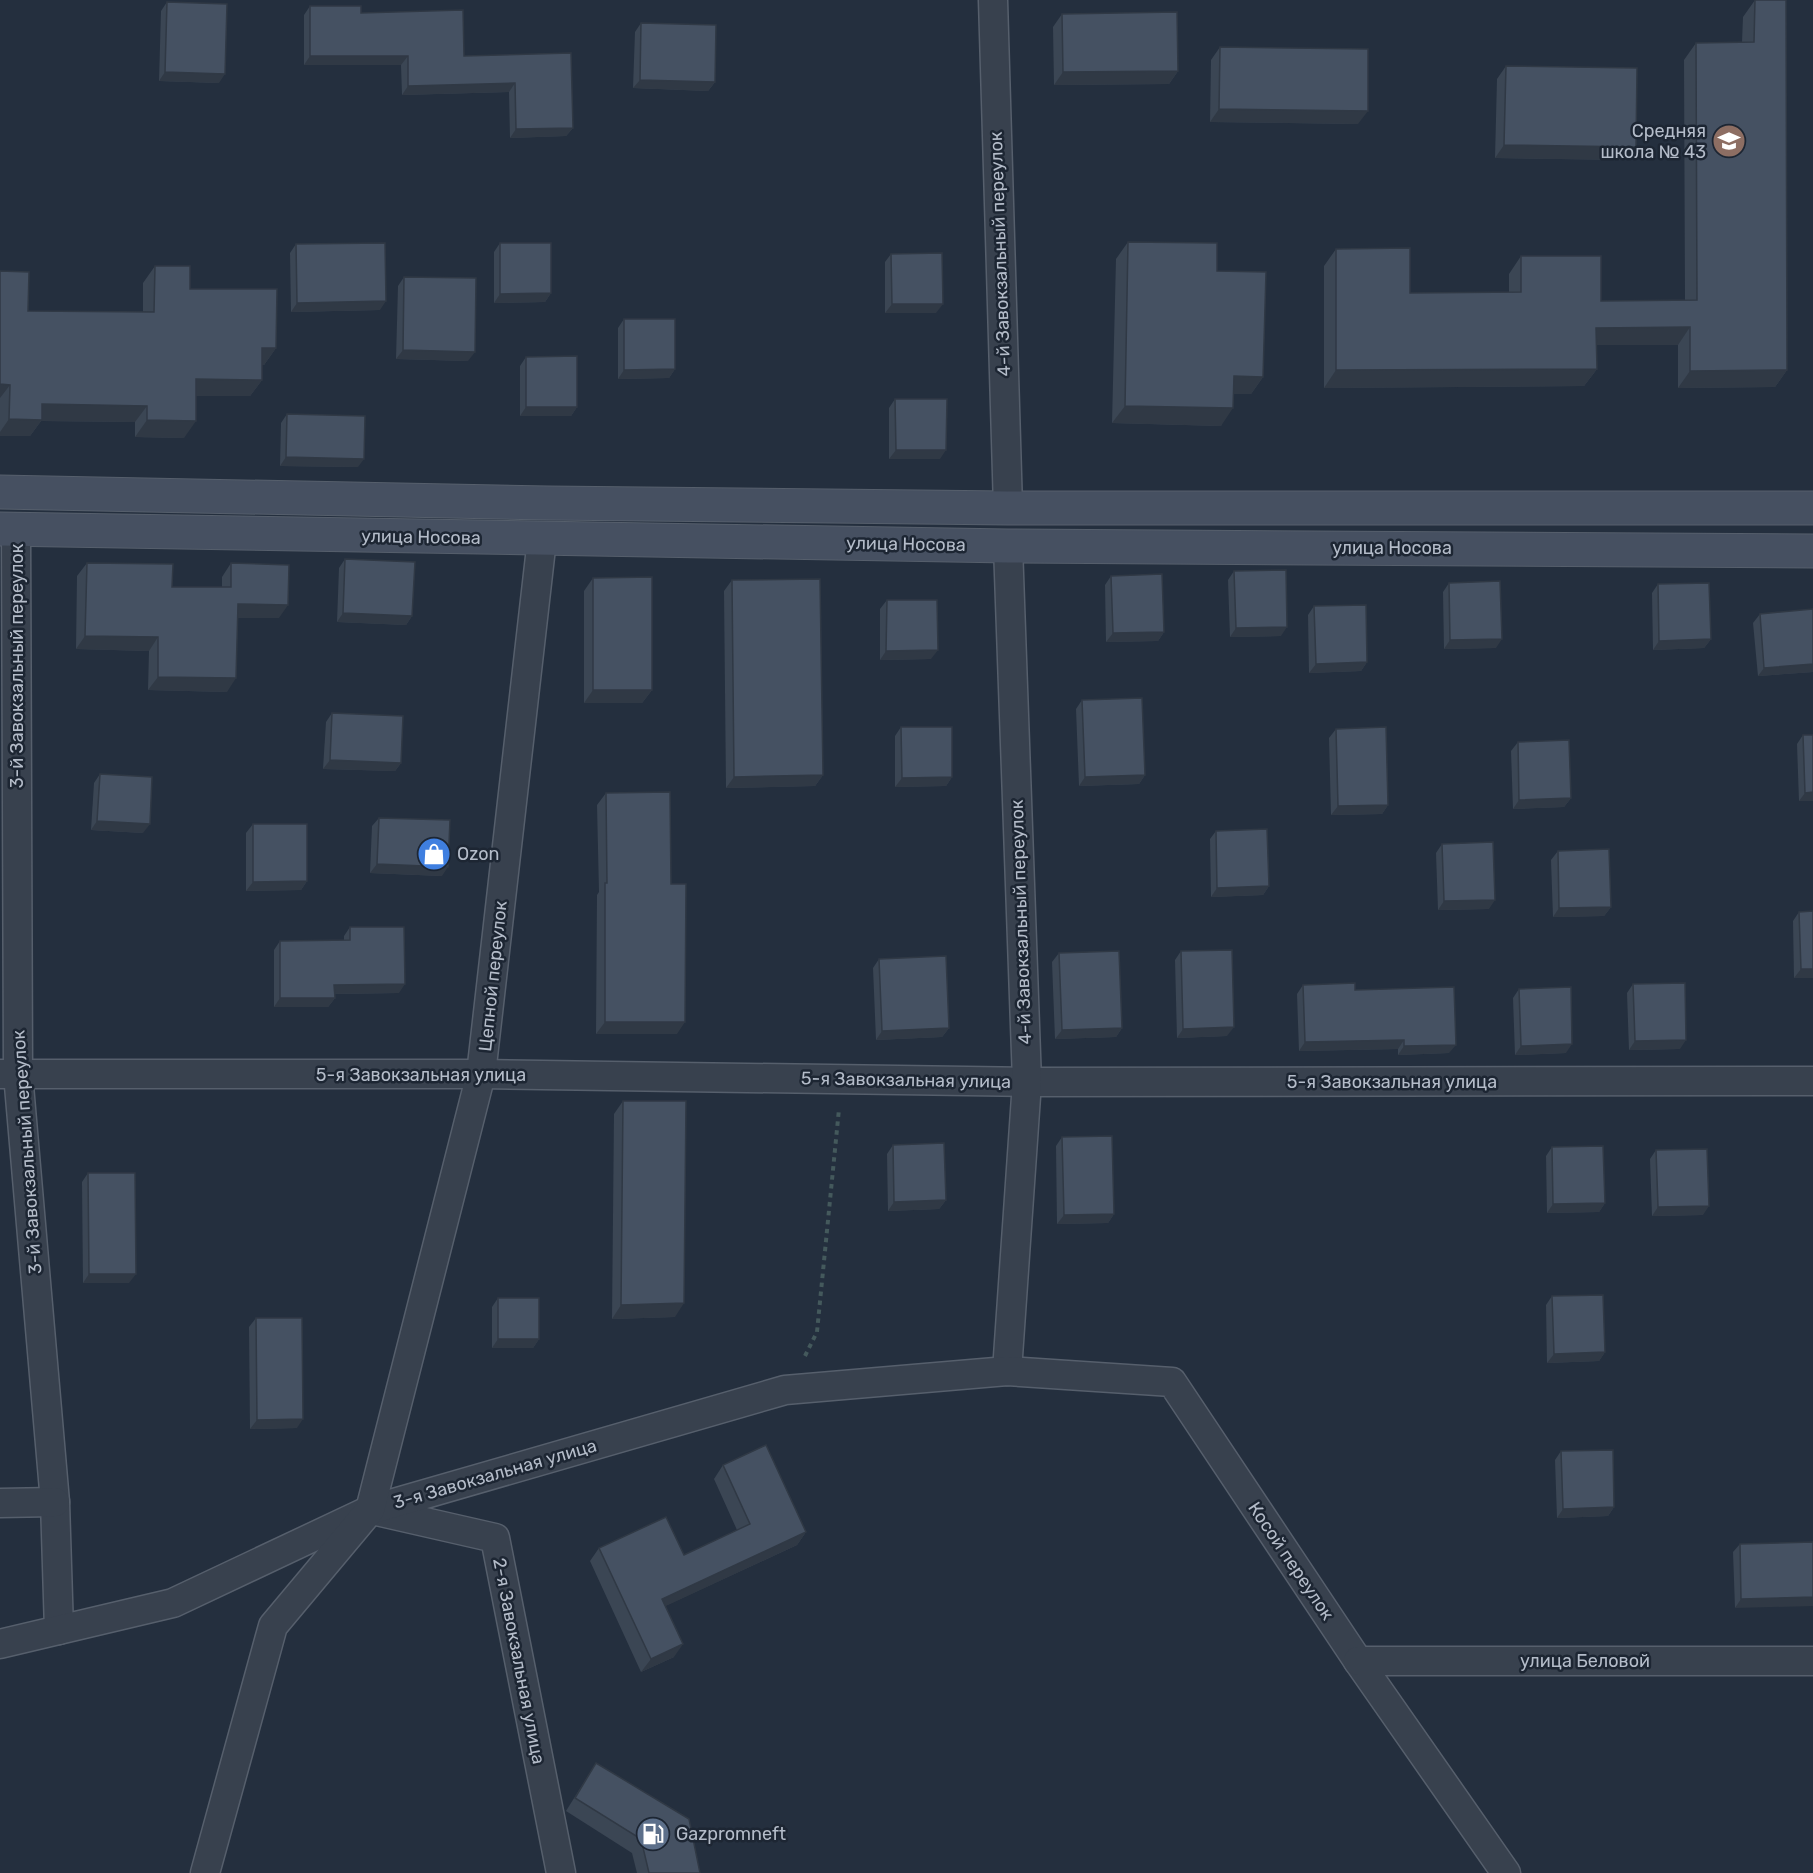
<svg xmlns="http://www.w3.org/2000/svg" width="1813" height="1873" font-family="Rubik,sans-serif">
  <style>
    .lines { fill: none; stroke-linecap: round; stroke-linejoin: round }
    .street-casing { stroke: #565f6c; stroke-width: 31 }
    .secondary-casing { stroke: #565f6c; stroke-width: 35 }
    .path { stroke: #44595c; stroke-width: 4; stroke-dasharray: 4.5 4.5; stroke-linecap: butt }
    .street { stroke: #38414e; stroke-width: 28 }
    .secondary { stroke: #465061; stroke-width: 33 }
    .wall { fill: #3b4654 }
    .shaded-wall { fill: #303945 }
    .building { fill: #455162; stroke: #303945; stroke-width: 1.5 }
    .labels { text-anchor: middle; stroke-width: 5; stroke-linejoin: round; paint-order: stroke }
    .poi-label { font-size: 18px; fill: #b4bcc9; stroke: #1d2633; text-anchor: start }
    .street-label { font-size: 18px; fill: #b4bcc9; stroke: #1d2633 }
  </style>
  <rect width="100%" height="100%" fill="#242f3e"/>
  <g class="lines">
    <defs>
      <g id="street">
        <path d="M993,0L1008,508"/>
        <path d="M16,529L18,1074L55,1502L59,1630"/>
        <path d="M0,1074H481L1027,1082L1813,1081"/>
        <path d="M1007,1371L1027,1082L1008,546"/>
        <path d="M0,1503L55,1502"/>
        <path d="M372,1510L495,1538L561,1873"/>
        <path d="M0,1644L173,1603L370,1510L785,1390L1007,1371L1172,1382L1358,1661L1506,1873"/>
        <path d="M1358,1661H1813"/>
        <path d="M205,1873L273,1626L370,1510L481,1074L542,539"/>
      </g>
      <g id="secondary">
        <path d="M0,492L548,503L1008,508H1813"/>
        <path d="M0,529L1008,546L1813,551"/>
      </g>
    </defs>
    <!-- street casing -->
    <use href="#street" class="street-casing"/>
    <!-- secondary casing -->
    <use href="#secondary" class="secondary-casing"/>
    <!-- path -->
    <path class="path" d="M805,1356L817,1332L839,1109"/>
    <!-- street -->
    <use href="#street" class="street"/>
    <!-- secondary -->
    <use href="#secondary" class="secondary"/>
  </g>
  <!-- wall -->
  <g class="wall">
    <path d="M1755,0L1787,370L1775,387L1678,388V345H1596L1597,369L1584,386L1324,388V266L1336,249L1410,293L1509,292V274L1521,256L1601,301L1685,300L1684,60L1696,43L1742,42L1743,17Z"/>
    <path d="M167,2L219,83L159,81L161,11Z"/>
    <path d="M310,6L361,13L464,56L571,53L573,128L566,136L510,138L509,92L402,95L401,65H304V15Z"/>
    <path d="M1062,14L1178,71L1169,84L1054,85L1053,27Z"/>
    <path d="M641,23L715,82L708,91L633,88L635,32Z"/>
    <path d="M1220,47L1358,124L1210,122L1211,60Z"/>
    <path d="M1506,66L1627,160L1495,158L1497,79Z"/>
    <path d="M1128,242L1217,271L1263,377L1251,394H1234L1221,426L1112,423L1116,259Z"/>
    <path d="M500,243L551,293L545,302L494,303V252Z"/>
    <path d="M296,244L380,310L291,312L290,253Z"/>
    <path d="M891,254L936,313H885V262Z"/>
    <path d="M155,266L276,348L264,365H262V380L250,396H196L184,438L135,437V422L41,421L30,436H0V271L28,311L143,312V283Z"/>
    <path d="M404,277L468,361L396,359L398,286Z"/>
    <path d="M624,319L675,369L669,378L618,379V328Z"/>
    <path d="M526,357L577,407L571,416H520V366Z"/>
    <path d="M895,399L940,459H889V408Z"/>
    <path d="M287,414L358,467L280,466L281,423Z"/>
    <path d="M345,559L412,616L406,625L337,622L339,568Z"/>
    <path d="M87,563L172,587H222V577L231,563L279,618H237L227,692L148,690L149,651L76,649L77,576Z"/>
    <path d="M1234,571L1281,636L1230,637L1228,580Z"/>
    <path d="M1111,576L1164,632L1158,641L1106,642L1105,585Z"/>
    <path d="M593,578L652,690L642,703H584V591Z"/>
    <path d="M732,580L823,775L815,786L726,788L724,591Z"/>
    <path d="M1449,583L1496,648L1444,649L1443,592Z"/>
    <path d="M1658,584L1711,639L1704,648L1653,650L1652,593Z"/>
    <path d="M887,600L931,659L880,660V609Z"/>
    <path d="M1314,606L1367,662L1361,671L1309,673L1308,615Z"/>
    <path d="M1813,609V672L1758,676L1753,623L1760,614Z"/>
    <path d="M1082,700L1145,775L1139,784L1079,786L1076,709Z"/>
    <path d="M332,713L401,763L395,771L323,769L326,722Z"/>
    <path d="M901,727L952,777L946,786L895,787V736Z"/>
    <path d="M1336,729L1388,805L1382,814L1331,815L1329,738Z"/>
    <path d="M1803,735H1813V801H1799L1797,744Z"/>
    <path d="M1518,742L1571,798L1564,807L1513,809L1511,751Z"/>
    <path d="M100,774L143,833L91,830L94,783Z"/>
    <path d="M606,793L671,884L677,1034H596L597,895L599,892L597,805Z"/>
    <path d="M379,818L442,876L370,873L372,826Z"/>
    <path d="M253,824L307,881L301,890L246,891V833Z"/>
    <path d="M1216,831L1269,886L1263,895L1211,897L1210,839Z"/>
    <path d="M1442,844L1489,909L1438,910L1436,853Z"/>
    <path d="M1558,851L1611,907L1604,916L1553,917L1551,860Z"/>
    <path d="M1813,911V978H1794L1793,921L1799,912Z"/>
    <path d="M350,927L399,993L335,994V998L328,1007H274V950L280,941H344V936Z"/>
    <path d="M1181,951L1227,1036L1177,1038L1175,960Z"/>
    <path d="M1059,953L1122,1028L1116,1037L1055,1039L1052,962Z"/>
    <path d="M879,959L949,1028L942,1037L876,1040L873,968Z"/>
    <path d="M1633,984L1680,1049L1629,1050L1627,993Z"/>
    <path d="M1303,985L1355,990L1449,1053L1398,1055V1049L1299,1051L1297,994Z"/>
    <path d="M1519,989L1566,1053L1515,1055L1513,998Z"/>
    <path d="M623,1101L675,1317L612,1319L614,1114Z"/>
    <path d="M1062,1137L1114,1214L1108,1223L1057,1224L1056,1146Z"/>
    <path d="M893,1145L946,1200L939,1209L888,1211L887,1154Z"/>
    <path d="M1552,1147L1605,1203L1599,1212L1547,1213L1546,1156Z"/>
    <path d="M1656,1150L1703,1215L1652,1216L1650,1159Z"/>
    <path d="M88,1173L129,1283H83L82,1182Z"/>
    <path d="M1552,1296L1605,1352L1599,1361L1547,1363L1546,1305Z"/>
    <path d="M498,1298L539,1339L533,1348H492V1307Z"/>
    <path d="M256,1318L297,1428L250,1429L249,1327Z"/>
    <path d="M1561,1451L1614,1507L1608,1516L1557,1518L1555,1460Z"/>
    <path d="M723,1465L806,1532L797,1545L665,1606L674,1657L641,1672L590,1561L599,1548L684,1555L737,1530L714,1479Z"/>
    <path d="M1813,1542L1735,1608L1733,1552L1740,1544Z"/>
    <path d="M596,1763L700,1873H637L632,1853L566,1811Z"/>
  </g>
  <!-- shaded-wall -->
  <g class="shaded-wall">
    <path d="M310,56H408L401,65H304Z"/>
    <path d="M1178,71L1169,84L1054,85L1063,72Z"/>
    <path d="M165,72L225,74L219,83L159,81Z"/>
    <path d="M640,80L715,82L708,91L633,88Z"/>
    <path d="M515,83L509,92L402,95L408,86Z"/>
    <path d="M1219,109L1368,111L1358,124L1210,122Z"/>
    <path d="M573,128L566,136L510,138L516,129Z"/>
    <path d="M1504,145L1636,147L1627,160L1495,158Z"/>
    <path d="M551,293L545,302L494,303L500,294Z"/>
    <path d="M386,301L380,310L291,312L297,303Z"/>
    <path d="M892,304H943L936,313H885Z"/>
    <path d="M1690,327L1678,345H1584L1596,328Z"/>
    <path d="M262,348H276L264,365L250,364Z"/>
    <path d="M403,350L475,352L468,361L396,359Z"/>
    <path d="M675,369L669,378L618,379L624,370Z"/>
    <path d="M1597,369L1584,386L1324,388L1336,370Z"/>
    <path d="M1787,370L1775,387L1678,388L1690,371Z"/>
    <path d="M1234,376L1263,377L1251,394H1222Z"/>
    <path d="M196,379L262,380L250,396H185Z"/>
    <path d="M0,384L10,385L0,398Z"/>
    <path d="M42,404L147,406L135,422L41,421L30,436H0V432L9,419Z"/>
    <path d="M1125,406L1233,408L1221,426L1112,423Z"/>
    <path d="M526,407H577L571,416H520Z"/>
    <path d="M147,420L196,421L184,438L135,437Z"/>
    <path d="M896,450H946L940,459H889Z"/>
    <path d="M286,457L364,459L358,467L280,466Z"/>
    <path d="M238,604L288,605L279,618H228Z"/>
    <path d="M343,613L412,616L406,625L337,622Z"/>
    <path d="M1287,627L1281,636L1230,637L1236,628Z"/>
    <path d="M1164,632L1158,641L1106,642L1113,633Z"/>
    <path d="M85,636L158,637L149,651L76,649Z"/>
    <path d="M1502,639L1496,648L1444,649L1450,640Z"/>
    <path d="M1711,639L1704,648L1653,650L1659,641Z"/>
    <path d="M938,650L931,659L880,660L886,651Z"/>
    <path d="M1367,662L1361,671L1309,673L1316,664Z"/>
    <path d="M1813,664V672L1758,676L1764,668Z"/>
    <path d="M158,677L236,678L227,692L148,690Z"/>
    <path d="M593,690H652L642,703H584Z"/>
    <path d="M330,760L401,763L395,771L323,769Z"/>
    <path d="M823,775L815,786L726,788L734,777Z"/>
    <path d="M1145,775L1139,784L1079,786L1085,777Z"/>
    <path d="M952,777L946,786L895,787L902,778Z"/>
    <path d="M1813,792V801H1799L1805,793Z"/>
    <path d="M1571,798L1564,807L1513,809L1519,800Z"/>
    <path d="M1388,805L1382,814L1331,815L1338,806Z"/>
    <path d="M97,821L150,824L143,833L91,830Z"/>
    <path d="M377,864L448,867L442,876L370,873Z"/>
    <path d="M307,881L301,890L246,891L253,882Z"/>
    <path d="M1269,886L1263,895L1211,897L1217,888Z"/>
    <path d="M1495,900L1489,909L1438,910L1444,901Z"/>
    <path d="M1611,907L1604,916L1553,917L1559,908Z"/>
    <path d="M1801,969H1813V978H1794Z"/>
    <path d="M405,984L399,993L328,994L334,985Z"/>
    <path d="M280,998H335L328,1007H274Z"/>
    <path d="M605,1022H685L677,1034H596Z"/>
    <path d="M1234,1027L1227,1036L1177,1038L1183,1029Z"/>
    <path d="M949,1028L942,1037L876,1040L882,1031Z"/>
    <path d="M1122,1028L1116,1037L1055,1039L1062,1030Z"/>
    <path d="M1404,1040L1398,1049L1299,1051L1305,1042Z"/>
    <path d="M1686,1040L1680,1049L1629,1050L1635,1041Z"/>
    <path d="M1572,1044L1566,1053L1515,1055L1521,1046Z"/>
    <path d="M1456,1045L1449,1053L1398,1055L1404,1046Z"/>
    <path d="M946,1200L939,1209L888,1211L894,1202Z"/>
    <path d="M1605,1203L1599,1212L1547,1213L1553,1204Z"/>
    <path d="M1709,1206L1703,1215L1652,1216L1658,1207Z"/>
    <path d="M1114,1214L1108,1223L1057,1224L1064,1215Z"/>
    <path d="M89,1274H136L129,1283H83Z"/>
    <path d="M684,1303L675,1317L612,1319L621,1305Z"/>
    <path d="M498,1339H539L533,1348H492Z"/>
    <path d="M1605,1352L1599,1361L1547,1363L1554,1354Z"/>
    <path d="M303,1419L297,1428L250,1429L257,1420Z"/>
    <path d="M1614,1507L1608,1516L1557,1518L1563,1509Z"/>
    <path d="M806,1532L797,1545L653,1612L662,1599Z"/>
    <path d="M1813,1597V1606L1735,1608L1741,1599Z"/>
    <path d="M683,1644L674,1657L641,1672L651,1659Z"/>
  </g>
  <!-- building -->
  <g class="building">
    <path d="M1755,0H1786L1787,370L1690,371V327L1596,328L1597,369L1336,370V249L1410,248V293L1521,292V256H1601V301L1697,300L1696,43L1754,42Z"/>
    <path d="M167,2L227,4L225,74L165,72Z"/>
    <path d="M310,6H361V13L463,10L464,56L571,53L573,128L516,129L515,83L408,86V56H310Z"/>
    <path d="M1177,12L1178,71L1063,72L1062,14Z"/>
    <path d="M641,23L716,25L715,82L640,80Z"/>
    <path d="M1220,47L1368,49V111L1219,109Z"/>
    <path d="M1506,66L1637,68L1636,147L1504,145Z"/>
    <path d="M1128,242L1217,243V271L1266,272L1263,377L1234,376L1233,408L1125,406Z"/>
    <path d="M385,243L386,301L297,303L296,244Z"/>
    <path d="M500,243H551V293L500,294Z"/>
    <path d="M942,253L943,304H892L891,254Z"/>
    <path d="M155,266H190V289H277L276,348H262V380L196,379V421L147,420V406L42,404V420L9,419L10,385L0,384V271L29,272L28,311L154,312Z"/>
    <path d="M404,277L476,278L475,352L403,350Z"/>
    <path d="M624,319H675V369L624,370Z"/>
    <path d="M577,356V407H526V357Z"/>
    <path d="M895,399H947L946,450H896Z"/>
    <path d="M287,414L365,416L364,459L286,457Z"/>
    <path d="M345,559L415,562L412,616L343,613Z"/>
    <path d="M87,563L173,564L172,587H231V563L289,565L288,605L238,604L236,678L158,677V637L85,636Z"/>
    <path d="M1286,570L1287,627L1236,628L1234,571Z"/>
    <path d="M1162,574L1164,632L1113,633L1111,576Z"/>
    <path d="M652,577V690H593V578Z"/>
    <path d="M820,579L823,775L734,777L732,580Z"/>
    <path d="M1500,581L1502,639L1450,640L1449,583Z"/>
    <path d="M1709,583L1711,639L1659,641L1658,584Z"/>
    <path d="M887,600H937L938,650L886,651Z"/>
    <path d="M1366,605L1367,662L1316,664L1314,606Z"/>
    <path d="M1813,609V664L1764,668L1760,614Z"/>
    <path d="M1142,698L1145,775L1085,777L1082,700Z"/>
    <path d="M332,713L403,716L401,763L330,760Z"/>
    <path d="M901,727H952V777L902,778Z"/>
    <path d="M1386,727L1388,805L1338,806L1336,729Z"/>
    <path d="M1803,735H1813V792L1805,793Z"/>
    <path d="M1569,740L1571,798L1519,800L1518,742Z"/>
    <path d="M100,774L152,777L150,824L97,821Z"/>
    <path d="M670,792L671,884H686L685,1022H605V883H607L606,793Z"/>
    <path d="M379,818L450,820L448,867L377,864Z"/>
    <path d="M253,824H307V881L253,882Z"/>
    <path d="M1267,829L1269,886L1217,888L1216,831Z"/>
    <path d="M1493,842L1495,900L1444,901L1442,844Z"/>
    <path d="M1609,849L1611,907L1559,908L1558,851Z"/>
    <path d="M1813,911V969H1801L1799,912Z"/>
    <path d="M350,927H404L405,984L334,985L335,998H280V941L350,940Z"/>
    <path d="M1232,950L1234,1027L1183,1029L1181,951Z"/>
    <path d="M1119,951L1122,1028L1062,1030L1059,953Z"/>
    <path d="M946,956L949,1028L882,1031L879,959Z"/>
    <path d="M1355,983V990L1454,987L1456,1045L1404,1046V1040L1305,1042L1303,985Z"/>
    <path d="M1685,983L1686,1040L1635,1041L1633,984Z"/>
    <path d="M1571,987L1572,1044L1521,1046L1519,989Z"/>
    <path d="M623,1101H686L684,1303L621,1305Z"/>
    <path d="M1112,1136L1114,1214L1064,1215L1062,1137Z"/>
    <path d="M944,1143L946,1200L894,1202L893,1145Z"/>
    <path d="M1603,1146L1605,1203L1553,1204L1552,1147Z"/>
    <path d="M1707,1149L1709,1206L1658,1207L1656,1150Z"/>
    <path d="M88,1173H135L136,1274H89Z"/>
    <path d="M1603,1295L1605,1352L1554,1354L1552,1296Z"/>
    <rect x="498" y="1298" width="41" height="41"/>
    <path d="M256,1318H302L303,1419L257,1420Z"/>
    <path d="M766,1445L806,1532L662,1599L683,1644L651,1659L599,1548L666,1517L684,1555L750,1524L723,1465Z"/>
    <path d="M1613,1450L1614,1507L1563,1509L1561,1451Z"/>
    <path d="M1813,1542V1597L1741,1599L1740,1544Z"/>
    <path d="M596,1763L689,1819L700,1873H649L641,1839L575,1798Z"/>
  </g>
  <!-- icons -->
  <defs>
    <symbol id="school-disc" viewBox="-11 -11 22 22"><circle r="9.5" fill="#8d6e63" stroke="#1d2633"/><path d="M0-5L7-2L0 1L-7-2ZM-4 1L0 2.5L4 1V4Q0 6-4 4Z" fill="#fff"/></symbol>
    <symbol id="shop-disc" viewBox="-11 -11 22 22"><circle r="9.5" fill="#3f7fe0" stroke="#1d2633"/><path d="M-5-2.5h2.3a2.7 3.5 0 0 1 5.4 0H5L5.5 6h-11ZM-1.5-2.5h3a1.5 2.3 0 0 0-3 0Z" fill="#fff"/></symbol>
    <symbol id="fuel-disc" viewBox="-11 -11 22 22"><circle r="9.5" fill="#5c6f8a" stroke="#1d2633"/><path d="M-5.5-6h7V0h2V4h1.3V-2.5L3-4.5l.8-.8L6-3V5H2.5V1h-1V6h-7ZM-4.2-4.7v3.2H.2V-4.7Z" fill="#fff"/></symbol>
  </defs>
  <g fill-rule="evenodd">
    <use href="#school-disc" x="1710" y="122" width="38" height="38"/>
    <use href="#shop-disc" x="415" y="835" width="38" height="38"/>
    <use href="#fuel-disc" x="634" y="1815" width="38" height="38"/>
  </g>
  <g class="labels">
    <!-- poi labels -->
    <g class="poi-label">
      <text x="1706" y="137" text-anchor="end">Средняя<tspan x="1706" dy="21">школа № 43</tspan></text>
      <text x="457" y="860">Ozon</text>
      <text x="676" y="1840">Gazpromneft</text>
    </g>
    <!-- street labels -->
    <g class="street-label">
      <text transform="translate(1000 254) rotate(-92)" y="6">4-й Завокзальный переулок</text>
      <text transform="translate(421 537) rotate(1)" y="6">улица Носова</text>
      <text transform="translate(906 544) rotate(1)" y="6">улица Носова</text>
      <text x="1392" y="554">улица Носова</text>
      <text transform="translate(17 666) rotate(-90)" y="6">3-й Завокзальный переулок</text>
      <text transform="translate(1021 922) rotate(-92)" y="6">4-й Завокзальный переулок</text>
      <text transform="translate(493 976) rotate(-84)" y="6">Цепной переулок</text>
      <text x="421" y="1081">5-я Завокзальная улица</text>
      <text transform="translate(906 1080) rotate(1)" y="6">5-я Завокзальная улица</text>
      <text x="1392" y="1088">5-я Завокзальная улица</text>
      <text transform="translate(27 1152) rotate(-94)" y="6">3-й Завокзальный переулок</text>
      <text transform="translate(495 1474) rotate(-16)" y="6">3-я Завокзальная улица</text>
      <text transform="translate(1291 1561) rotate(56)" y="6">Косой переулок</text>
      <text transform="translate(519 1661) rotate(79)" y="6">2-я Завокзальная улица</text>
      <text x="1585" y="1667">улица Беловой</text>
    </g>
  </g>
</svg>
